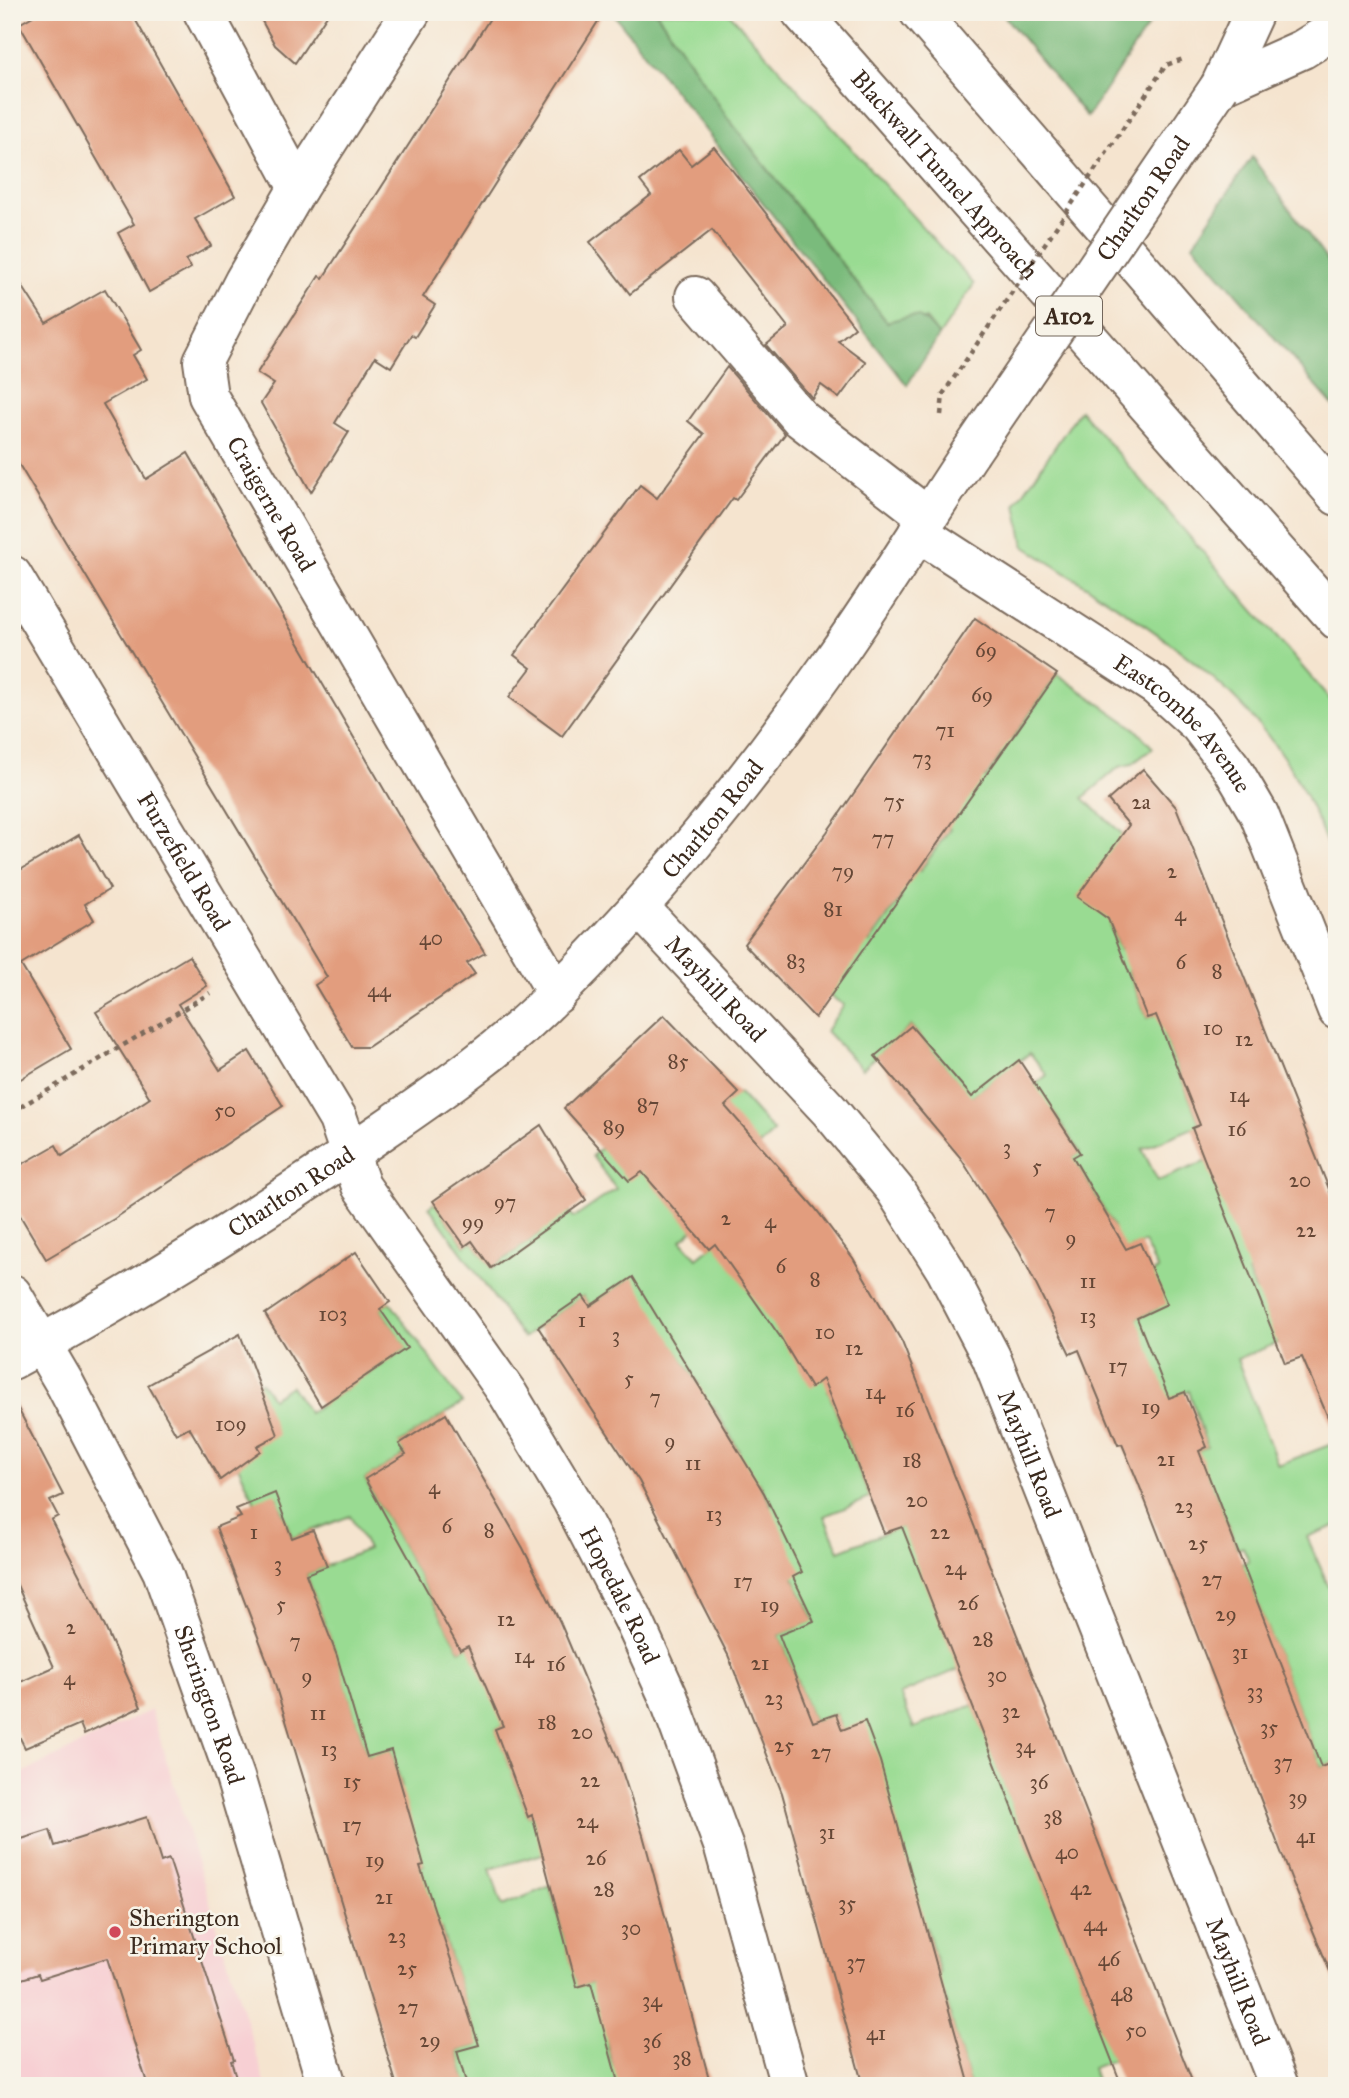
<svg xmlns="http://www.w3.org/2000/svg" width="1349" height="2098" font-family="'IM FELL Great Primer',serif">
  <style>
    .built { fill: #f7cfd3 }
    .green { fill: #99db92; stroke: #6a8258; stroke-width: 2 }
    .forest { fill: #7abb7c; stroke: #5a724d; stroke-width: 2 }
    .building { fill: #e29d7e }
    .lines { fill: none; stroke-linecap: round; stroke-linejoin: round }
    .minor-casing { stroke: #7c6b5c; stroke-width: 42 }
    .major-casing { stroke: #7c6b5c; stroke-width: 42 }
    .highway-casing { stroke: #7c6b5c; stroke-width: 42 }
    .path { stroke: #7c6b5c; stroke-width: 4.5; stroke-dasharray: 5 5; stroke-linecap: butt }
    .minor { stroke: #fff; stroke-width: 38 }
    .major { stroke: #fff; stroke-width: 38 }
    .highway { stroke: #fff; stroke-width: 38 }
    .major-bridge-casing { stroke: #7c6b5c; stroke-width: 42; stroke-linecap: butt }
    .path-bridge { stroke: #7c6b5c; stroke-width: 4.5; stroke-dasharray: 5 5; stroke-linecap: butt }
    .major-bridge { stroke: #fff; stroke-width: 38 }
    .poi-dot { fill: #d1495b; stroke: #f7f3e8; stroke-width: 2.5 }
    .labels { text-anchor: middle; stroke-width: 5; stroke-linejoin: round; paint-order: stroke }
    .number-label { font-size: 21px; fill: #654736 }
    .shield { fill: #f7f3e8; stroke: #73665b; stroke-width: 2 }
    .shield-label { font-size: 23px; font-weight: bold; fill: #3b2a1e }
    .street-label { font-size: 24px; fill: #3b2a1e; stroke: #f7f3e8 }
    .poi-label { font-size: 24px; fill: #3b2a1e; stroke: #f7f3e8; text-anchor: start }
  </style>
  <rect width="100%" height="100%" fill="#f7f3e8"/>
  <filter id="ink" filterUnits="userSpaceOnUse"><feTurbulence type="fractalNoise" baseFrequency=".0143" numOctaves="2"/><feDisplacementMap in="SourceGraphic" scale="14" xChannelSelector="R" yChannelSelector="G"/><feConvolveMatrix kernelMatrix="1 2 1 2 8 2 1 2 1" color-interpolation-filters="sRGB"/></filter>
  <filter id="wash" filterUnits="userSpaceOnUse"><feTurbulence type="fractalNoise" baseFrequency=".00686" numOctaves="4" result="noise"/><feDisplacementMap in="SourceGraphic" scale="28" xChannelSelector="R" yChannelSelector="G"/><feGaussianBlur stdDeviation="1.57" result="paint"/><feColorMatrix in="noise" values="0 0 0 0 0 0 0 0 0 0 0 0 0 0 0 0 0 1.4 0 .05"/><feComposite in="paint" operator="in"/></filter>
  <g filter="url(#wash)">
    <rect width="100%" height="100%" fill="#f5e4cf"/>
    <!-- built -->
    <path class="built" d="M151,1710L266,2086H12V1778Z"/>
    <!-- green -->
    <g class="green">
      <path d="M656,12H728L974,284L939,336L926,319L887,322L727,117Z"/>
      <path d="M1080,410L1337,707V869C1322,831 1307,792 1284,758C1220,663 1118,608 1024,546L1016,504Z"/>
      <path d="M1057,674L1133,727L1153,748L1132,764L1119,767L1083,798L1140,850L1110,926L1120,950L1167,931L1128,971L1147,1018L1194,1000L1201,1018L1164,1034L1200,1125L1142,1149L1158,1181L1251,1143L1257,1269L1248,1273L1256,1291L1264,1288L1295,1336L1237,1359L1278,1465L1337,1442V1525L1307,1537L1337,1605V1761L1321,1767L1242,1564L1249,1561L1243,1547L1237,1549L1208,1476L1195,1452L1207,1447L1189,1391L1164,1401L1126,1323L1158,1308L1163,1297L1139,1279L1158,1270L1144,1242L1090,1265L1114,1228L1079,1168L1041,1179L1080,1152L1052,1110L997,1115L1047,1075L1030,1053L971,1098L911,1026L862,1069L826,1031L844,1005L830,996L839,921L870,942L901,898L869,876L890,850L920,871L950,829L919,807L964,764L986,778L1001,755L971,735L982,719L1012,739Z"/>
      <path d="M739,1093L774,1132L736,1167L731,1197L681,1240L697,1258L719,1240L849,1359L828,1391L870,1498L824,1516L839,1551L903,1526L959,1669L900,1694L914,1728L973,1705L1113,2060L1092,2068L1098,2086H970L945,1996L899,2008L893,1988L940,1973L926,1926L879,1938L842,1730L836,1714L813,1722L779,1635L814,1620L793,1577L769,1507L771,1505L759,1482L714,1504L698,1476L739,1451L713,1406L671,1431L659,1411L699,1384L629,1280L590,1306L583,1296L523,1338L429,1207L435,1203L465,1246L472,1241L492,1268L541,1232L550,1186L574,1218L616,1189L592,1156L660,1094Z"/>
      <path d="M390,1302L462,1403L400,1443L406,1454L365,1479L460,1650L502,1628L539,1711L496,1729L528,1816L533,1815L546,1853L490,1869L502,1906L550,1886L578,1986L622,1974C609,2020 594,2044 627,2086H467L457,2051L478,2045L441,1928L421,1934L420,1866L424,1865L377,1794L402,1786L391,1751L367,1757L334,1649L306,1574L368,1549L350,1516L292,1538L277,1498L256,1505L235,1459L257,1446L233,1402L261,1382L272,1398L291,1386L309,1413L350,1386L341,1336L367,1375L406,1348L380,1309Z"/>
    </g>
    <!-- forest -->
    <g class="forest">
      <path d="M612,12H656L727,117L887,322C915,314 920,311 939,336L907,385Z"/>
      <path d="M1001,12H1154L1156,14L1087,117Z"/>
      <path d="M1252,157L1337,274V410L1193,244Z"/>
    </g>
    <g id="blocks">
      <!-- building -->
      <g class="building">
        <path d="M40,12H131L235,196L195,219L211,246L186,260L191,268L149,292L118,233L134,224L19,24Z"/>
        <path d="M257,12H329L295,63L275,45Z"/>
        <path d="M494,12H604L423,297L435,305L415,337L411,335L391,367L375,357L335,423L349,432L311,492L261,403L274,384L257,373L319,276L323,278Z"/>
        <path d="M714,147L855,327L838,341L866,362L839,398L821,385L812,398L766,345L788,327L712,230L630,294L590,242L651,195L640,181L679,150L691,165Z"/>
        <path d="M12,270L46,323L105,289L141,350L133,355L147,379L103,404L146,479L188,453L410,834L485,953L467,963L475,974L368,1047H352L315,985L327,977L12,453Z"/>
        <path d="M727,367L785,434L736,500L733,498L562,736L509,697L531,668L514,655L640,485L657,498L704,434L688,421Z"/>
        <path d="M975,618L1057,674L815,1018L744,944L827,832Z"/>
        <path d="M1143,769L1176,807L1337,1209V1438L1302,1357L1285,1363L1192,1128L1200,1125L1156,1015L1147,1018L1108,919L1077,897L1129,825L1108,800Z"/>
        <path d="M79,835L110,889L85,904L94,920L21,965L71,1049L12,1084V875Z"/>
        <path d="M189,956L207,986L178,1004L220,1070L249,1051L283,1106L114,1219L46,1259L12,1202V1170L56,1145L62,1156L150,1098L96,1012Z"/>
        <path d="M664,1015L739,1093L725,1106L815,1208L853,1258L902,1342L1194,2086H1122L902,1527L884,1533L823,1379L811,1388L781,1338L715,1244L709,1249L642,1172L629,1181L564,1108Z"/>
        <path d="M911,1026L972,1097L1019,1060L1080,1153L1073,1157L1126,1249L1140,1243L1167,1304L1137,1318L1169,1398L1185,1392L1207,1447L1199,1451L1321,1767L1337,1761V1988L1293,1883L1138,1482L1122,1444L1118,1445L1079,1350L1070,1354L1020,1252L960,1157L875,1056Z"/>
        <path d="M541,1125L586,1200L491,1268L472,1241L465,1246L433,1201Z"/>
        <path d="M356,1252L390,1302L380,1309L407,1348L321,1406L265,1314Z"/>
        <path d="M633,1277L764,1493L802,1572L793,1577L814,1621L779,1635L813,1722L836,1714L842,1730L865,1721L880,1761L970,2086H863L782,1793L728,1655L639,1481L538,1327L583,1296L590,1306Z"/>
        <path d="M240,1334L278,1435L257,1446L260,1451L220,1480L189,1427L176,1434L148,1385Z"/>
        <path d="M12,1397L63,1495L50,1501L58,1516L51,1520L95,1605L141,1707L84,1734L80,1724L25,1748L12,1722V1686L54,1667L12,1574Z"/>
        <path d="M446,1414L523,1548L560,1622L618,1759L643,1835L711,2086H619L591,1983L577,1987L532,1815L528,1817L495,1729L503,1726L468,1646L460,1650L365,1479L406,1454L399,1444Z"/>
        <path d="M275,1493L292,1538L313,1530L327,1566L306,1574L337,1656L367,1757L391,1750L424,1865L420,1866L479,2045L457,2051L467,2086H397L270,1668L216,1527L241,1517L236,1509Z"/>
        <path d="M147,1817L161,1862L169,1859L234,2060L231,2061L239,2086H148L107,1958L40,1979L38,1974L12,1982V1842L50,1830L55,1846Z"/>
      </g>
    </g>
  </g>
  <g filter="url(#ink)">
    <use href="#blocks" fill-opacity="0" stroke="#7c6b5c" stroke-width="2"/>
    <g class="lines">
      <defs>
        <g id="minor">
          <path d="M203,12L298,188"/>
          <path id="s1" d="M411,12L298,188L244,281L203,361L208,396L557,994"/>
          <path d="M695,296L801,419L928,517"/>
          <path id="s2" d="M918,532L1156,686L1199,725L1232,768L1259,814L1337,1010"/>
          <path id="s3" d="M12,575L338,1119L361,1186L508,1394L572,1501L633,1619L668,1696L724,1848L790,2086"/>
          <path id="s4" d="M639,907L829,1110L895,1190L945,1269L991,1357L1279,2086"/>
          <path id="s5" d="M12,1294L65,1384L162,1571L235,1777L327,2086"/>
        </g>
        <g id="major">
          <path d="M1220,86L1303,49L1337,28"/>
          <path d="M1220,86L1254,12"/>
          <path id="s6" d="M12,1360C133,1295 248,1222 362,1145C430,1098 500,1052 558,992C656,894 749,780 829,666C878,597 923,524 970,453"/>
        </g>
        <g id="highway">
          <path id="s7" d="M801,12L1337,620"/>
          <path d="M919,12L1337,496"/>
        </g>
      </defs>
      <!-- minor casing -->
      <use href="#minor" class="minor-casing"/>
      <!-- major casing -->
      <use href="#major" class="major-casing"/>
      <!-- highway casing -->
      <use href="#highway" class="highway-casing"/>
      <!-- path -->
      <path class="path" d="M12,1112L210,993"/>
      <!-- minor -->
      <use href="#minor" class="minor"/>
      <!-- major -->
      <use href="#major" class="major"/>
      <!-- highway -->
      <use href="#highway" class="highway"/>
      <defs>
        <g id="major-bridge">
          <path id="s8" d="M970,453L1220,86"/>
        </g>
      </defs>
      <!-- major-bridge casing -->
      <use href="#major-bridge" class="major-bridge-casing"/>
      <!-- path-bridge -->
      <path class="path-bridge" d="M941,415L943,394L1166,65L1186,58"/>
      <!-- major-bridge -->
      <use href="#major-bridge" class="major-bridge"/>
    </g>
  </g>
  <!-- markers -->
  <circle class="poi-dot" cx="115" cy="1932" r="7"/>
  <g class="labels">
    <!-- number labels -->
    <g class="number-label">
      <text x="986" y="657">69</text>
      <text x="982" y="702">69</text>
      <text x="945" y="737">71</text>
      <text x="922" y="765">73</text>
      <text x="894" y="808">75</text>
      <text x="1141" y="809">2a</text>
      <text x="883" y="845">77</text>
      <text x="843" y="878">79</text>
      <text x="1172" y="878">2</text>
      <text x="833" y="916">81</text>
      <text x="1180" y="921">4</text>
      <text x="431" y="945">40</text>
      <text x="796" y="968">83</text>
      <text x="1181" y="969">6</text>
      <text x="1217" y="978">8</text>
      <text x="379" y="997">44</text>
      <text x="1213" y="1035">10</text>
      <text x="1244" y="1046">12</text>
      <text x="678" y="1068">85</text>
      <text x="1239" y="1102">14</text>
      <text x="648" y="1112">87</text>
      <text x="225" y="1117">50</text>
      <text x="614" y="1134">89</text>
      <text x="1237" y="1136">16</text>
      <text x="1007" y="1154">3</text>
      <text x="1037" y="1173">5</text>
      <text x="1300" y="1187">20</text>
      <text x="505" y="1209">97</text>
      <text x="1050" y="1219">7</text>
      <text x="726" y="1225">2</text>
      <text x="770" y="1228">4</text>
      <text x="473" y="1229">99</text>
      <text x="1306" y="1237">22</text>
      <text x="1071" y="1245">9</text>
      <text x="781" y="1273">6</text>
      <text x="815" y="1286">8</text>
      <text x="1088" y="1288">11</text>
      <text x="333" y="1321">103</text>
      <text x="1088" y="1323">13</text>
      <text x="582" y="1327">1</text>
      <text x="825" y="1339">10</text>
      <text x="616" y="1342">3</text>
      <text x="854" y="1355">12</text>
      <text x="1118" y="1373">17</text>
      <text x="629" y="1385">5</text>
      <text x="875" y="1399">14</text>
      <text x="655" y="1404">7</text>
      <text x="1151" y="1414">19</text>
      <text x="905" y="1417">16</text>
      <text x="231" y="1431">109</text>
      <text x="670" y="1448">9</text>
      <text x="1166" y="1466">21</text>
      <text x="912" y="1467">18</text>
      <text x="693" y="1470">11</text>
      <text x="434" y="1494">4</text>
      <text x="917" y="1507">20</text>
      <text x="1184" y="1513">23</text>
      <text x="714" y="1521">13</text>
      <text x="447" y="1533">6</text>
      <text x="489" y="1537">8</text>
      <text x="254" y="1539">1</text>
      <text x="940" y="1539">22</text>
      <text x="1198" y="1550">25</text>
      <text x="278" y="1571">3</text>
      <text x="955" y="1575">24</text>
      <text x="1212" y="1586">27</text>
      <text x="743" y="1588">17</text>
      <text x="968" y="1610">26</text>
      <text x="281" y="1611">5</text>
      <text x="770" y="1612">19</text>
      <text x="1226" y="1621">29</text>
      <text x="506" y="1626">12</text>
      <text x="71" y="1634">2</text>
      <text x="983" y="1646">28</text>
      <text x="295" y="1648">7</text>
      <text x="1240" y="1659">31</text>
      <text x="524" y="1663">14</text>
      <text x="760" y="1670">21</text>
      <text x="556" y="1671">16</text>
      <text x="997" y="1682">30</text>
      <text x="307" y="1683">9</text>
      <text x="69" y="1685">4</text>
      <text x="1255" y="1698">33</text>
      <text x="774" y="1705">23</text>
      <text x="1011" y="1718">32</text>
      <text x="318" y="1720">11</text>
      <text x="547" y="1729">18</text>
      <text x="1269" y="1734">35</text>
      <text x="582" y="1739">20</text>
      <text x="784" y="1752">25</text>
      <text x="1025" y="1753">34</text>
      <text x="329" y="1756">13</text>
      <text x="821" y="1759">27</text>
      <text x="1283" y="1769">37</text>
      <text x="590" y="1787">22</text>
      <text x="352" y="1788">15</text>
      <text x="1039" y="1789">36</text>
      <text x="1298" y="1804">39</text>
      <text x="1053" y="1824">38</text>
      <text x="587" y="1828">24</text>
      <text x="352" y="1832">17</text>
      <text x="827" y="1839">31</text>
      <text x="1306" y="1843">41</text>
      <text x="1067" y="1859">40</text>
      <text x="596" y="1865">26</text>
      <text x="375" y="1867">19</text>
      <text x="1081" y="1895">42</text>
      <text x="604" y="1896">28</text>
      <text x="384" y="1904">21</text>
      <text x="847" y="1910">35</text>
      <text x="1095" y="1931">44</text>
      <text x="631" y="1935">30</text>
      <text x="397" y="1943">23</text>
      <text x="1109" y="1966">46</text>
      <text x="856" y="1969">37</text>
      <text x="407" y="1975">25</text>
      <text x="1122" y="2001">48</text>
      <text x="652" y="2007">34</text>
      <text x="408" y="2014">27</text>
      <text x="1136" y="2037">50</text>
      <text x="876" y="2040">41</text>
      <text x="430" y="2047">29</text>
      <text x="652" y="2048">36</text>
      <text x="682" y="2065">38</text>
    </g>
    <!-- shield labels -->
    <rect class="shield" x="1036" y="296.5" width="66" height="39" rx="5"/>
    <g class="shield-label">
      <text x="1069" y="324">A102</text>
    </g>
    <!-- street labels -->
    <g class="street-label">
      <text dy="8" stroke="none"><textPath href="#s7" startOffset="217">Blackwall Tunnel Approach</textPath></text>
      <text dy="8" stroke="none"><textPath href="#s8" startOffset="308">Charlton Road</textPath></text>
      <text dy="8" stroke="none"><textPath href="#s1" startOffset="567">Craigerne Road</textPath></text>
      <text dy="8" stroke="none"><textPath href="#s2" startOffset="329">Eastcombe Avenue</textPath></text>
      <text dy="8" stroke="none"><textPath href="#s6" startOffset="892">Charlton Road</textPath></text>
      <text dy="8" stroke="none"><textPath href="#s3" startOffset="334">Furzefield Road</textPath></text>
      <text dy="8" stroke="none"><textPath href="#s4" startOffset="112">Mayhill Road</textPath></text>
      <text dy="8" stroke="none"><textPath href="#s6" startOffset="326">Charlton Road</textPath></text>
      <text dy="8" stroke="none"><textPath href="#s4" startOffset="679">Mayhill Road</textPath></text>
      <text dy="8" stroke="none"><textPath href="#s3" startOffset="1190">Hopedale Road</textPath></text>
      <text dy="8" stroke="none"><textPath href="#s5" startOffset="457">Sherington Road</textPath></text>
      <text dy="8" stroke="none"><textPath href="#s4" startOffset="1246">Mayhill Road</textPath></text>
    </g>
    <!-- poi labels -->
    <g class="poi-label">
      <text x="129" y="1926">Sherington<tspan x="129" dy="28">Primary School</tspan></text>
    </g>
  </g>
  <!-- margin -->
  <rect width="1349" height="2098" fill="none" stroke="#f7f3e8" stroke-width="42"/>
</svg>
